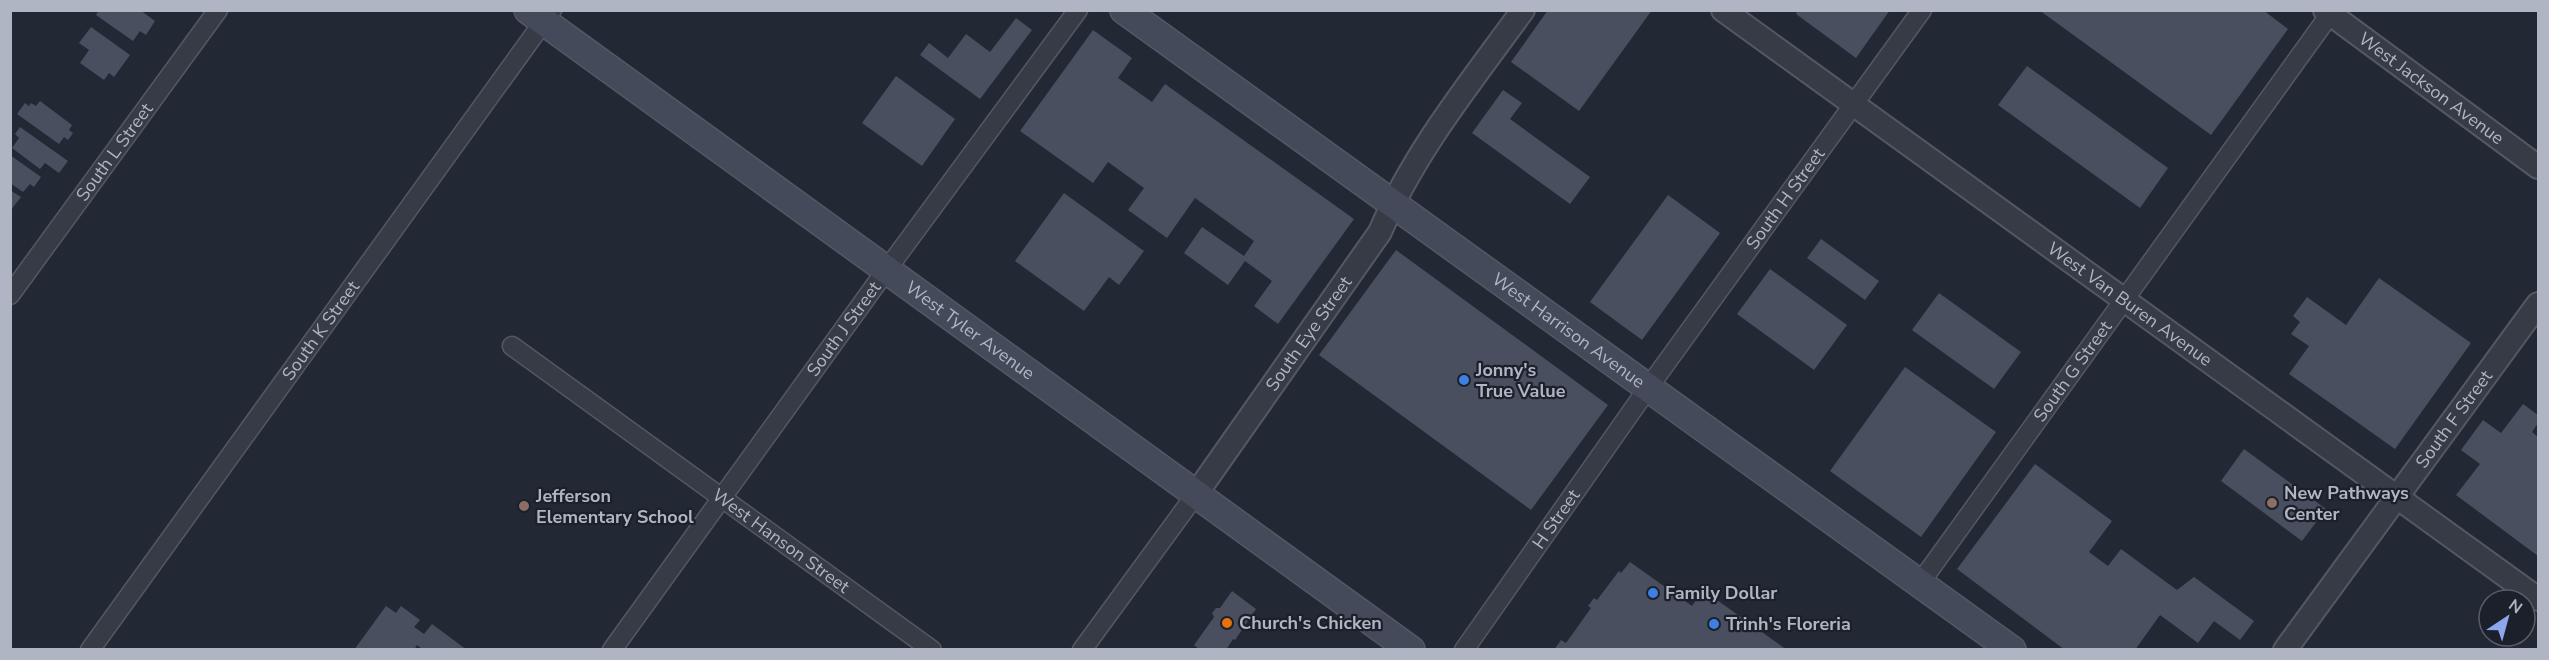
<svg xmlns="http://www.w3.org/2000/svg" width="2549" height="660" font-family="'Nunito Sans',sans-serif">
  <style>
    .building { fill: #494f5f }
    .lines { fill: none; stroke-linecap: round; stroke-linejoin: round }
    .minor-casing { stroke: #535864; stroke-width: 21 }
    .tertiary-casing { stroke: #535864; stroke-width: 26 }
    .secondary-casing { stroke: #535864; stroke-width: 30 }
    .minor { stroke: #363b46; stroke-width: 18 }
    .tertiary { stroke: #363b46; stroke-width: 22 }
    .secondary { stroke: #444a59; stroke-width: 27 }
    .shop-dot { fill: #3f7fe0; stroke: #1b202b; stroke-width: 2 }
    .education-dot { fill: #8d6e63; stroke: #1b202b; stroke-width: 2 }
    .food-dot { fill: #e8710a; stroke: #1b202b; stroke-width: 2 }
    .labels { text-anchor: middle; stroke-width: 4.5; stroke-linejoin: round; paint-order: stroke }
    .street-label { font-size: 18px; fill: #b0b5c3; stroke: #1b202b }
    .poi-label { font-size: 18px; font-weight: bold; fill: #b0b5c3; stroke: #1b202b; text-anchor: start }
  </style>
  <rect width="100%" height="100%" fill="#222935"/>
  <!-- building -->
  <g class="building">
    <path d="M99,10H140L155,21L146,35L140,31L133,41L96,15Z"/>
    <path d="M1548,10H1652L1579,111L1511,62Z"/>
    <path d="M1798,10H1890L1856,58L1796,14Z"/>
    <path d="M2039,10H2263L2288,29L2211,135Z"/>
    <path d="M1016,18L1032,30L980,99L920,55L929,43L948,58L966,34L990,52Z"/>
    <path d="M91,27L130,55L114,77L109,73L104,80L80,63L89,50L79,43Z"/>
    <path d="M1093,30L1132,58L1118,78L1152,102L1165,84L1354,219L1278,324L1254,306L1272,281L1245,261L1228,285L1184,253L1202,227L1244,256L1254,241L1195,198L1167,238L1128,210L1144,188L1108,162L1093,183L1020,131Z"/>
    <path d="M2027,66L2168,168L2140,208L1998,105Z"/>
    <path d="M896,76L955,119L922,166L862,123Z"/>
    <path d="M1503,90L1522,103L1510,119L1590,177L1570,204L1472,133Z"/>
    <path d="M40,101L72,125L69,130L73,133L68,140L64,137L59,144L17,114L25,103L29,106L31,103L36,106Z"/>
    <path d="M20,127L68,161L59,173L45,163L40,169L12,148L19,138L15,134Z"/>
    <path d="M10,155L41,177L34,187L30,184L23,192L10,183Z"/>
    <path d="M10,190L21,197L10,211Z"/>
    <path d="M1064,193L1144,251L1119,285L1109,277L1084,311L1015,261Z"/>
    <path d="M1668,195L1720,233L1642,340L1590,302Z"/>
    <path d="M1821,239L1879,281L1865,300L1807,258Z"/>
    <path d="M1396,250L1608,405L1531,510L1319,355Z"/>
    <path d="M1770,269L1847,325L1814,370L1737,314Z"/>
    <path d="M2379,278L2471,343L2395,449L2289,374L2309,346L2291,334L2300,322L2293,316L2307,297L2346,325Z"/>
    <path d="M1939,293L2021,352L1994,389L1912,330Z"/>
    <path d="M1905,367L1996,432L1921,537L1830,471Z"/>
    <path d="M2523,404L2538,415V423L2532,432L2538,437V556L2456,495L2480,464L2461,450L2483,420L2501,433Z"/>
    <path d="M2244,449L2326,509L2302,541L2221,481Z"/>
    <path d="M2035,464L2112,521L2089,552L2108,566L2121,549L2177,590L2194,577L2254,621L2240,640L2214,621L2198,643L2160,615L2135,650H2065L1957,569Z"/>
    <path d="M1630,562L1692,606L1703,590L1787,650H1554L1561,640L1566,643L1591,608L1588,606L1594,598L1597,600L1619,571L1621,573Z"/>
    <path d="M1232,591L1256,609L1235,640L1233,639L1226,650H1200L1194,645L1214,617L1212,613L1216,608H1220Z"/>
    <path d="M386,606L396,613L401,606L420,620L414,627L424,634L432,624L467,650H423L417,645L414,650H354Z"/>
  </g>
  <g class="lines">
    <defs>
      <g id="minor">
        <path id="s1" d="M10,295L218,10"/>
        <path id="s2" d="M512,346L932,650"/>
        <path id="s3" d="M1920,583L2333,10"/>
        <path id="s4" d="M90,650L552,10"/>
        <path id="s5" d="M612,650L874,287L1078,10"/>
        <path d="M1082,650L1196,494"/>
        <path id="s6" d="M1464,650L1648,388L1922,10"/>
      </g>
      <g id="tertiary">
        <path id="s7" d="M1723,10L2538,599"/>
        <path id="s8" d="M2325,10L2538,167"/>
        <path id="s9" d="M1196,494L1380,232C1415,150 1471,82 1523,10"/>
        <path id="s10" d="M2285,650L2538,304"/>
      </g>
      <g id="secondary">
        <path id="s11" d="M528,10L1411,650"/>
        <path id="s12" d="M1124,10L2012,650"/>
      </g>
    </defs>
    <!-- minor casing -->
    <use href="#minor" class="minor-casing"/>
    <!-- tertiary casing -->
    <use href="#tertiary" class="tertiary-casing"/>
    <!-- secondary casing -->
    <use href="#secondary" class="secondary-casing"/>
    <!-- minor -->
    <use href="#minor" class="minor"/>
    <!-- tertiary -->
    <use href="#tertiary" class="tertiary"/>
    <!-- secondary -->
    <use href="#secondary" class="secondary"/>
  </g>
  <!-- markers -->
  <g class="shop-dot">
    <circle cx="1464" cy="380" r="6"/>
    <circle cx="1653" cy="593" r="6"/>
    <circle cx="1714" cy="624" r="6"/>
  </g>
  <g class="education-dot">
    <circle cx="2272" cy="503" r="6"/>
    <circle cx="524" cy="506" r="6"/>
  </g>
  <circle class="food-dot" cx="1227" cy="623" r="6"/>
  <g class="labels">
    <!-- street labels -->
    <g class="street-label">
      <text dy="6" stroke="none"><textPath href="#s8" startOffset="132">West Jackson Avenue</textPath></text>
      <text dy="6" stroke="none"><textPath href="#s1" startOffset="177">South L Street</textPath></text>
      <text dy="6" stroke="none"><textPath href="#s6" startOffset="554">South H Street</textPath></text>
      <text dy="6" stroke="none"><textPath href="#s7" startOffset="502">West Van Buren Avenue</textPath></text>
      <text dy="6" stroke="none"><textPath href="#s5" startOffset="396">South J Street</textPath></text>
      <text dy="6" stroke="none"><textPath href="#s4" startOffset="394">South K Street</textPath></text>
      <text dy="6" stroke="none"><textPath href="#s11" startOffset="546">West Tyler Avenue</textPath></text>
      <text dy="6" stroke="none"><textPath href="#s12" startOffset="548">West Harrison Avenue</textPath></text>
      <text dy="6" stroke="none"><textPath href="#s9" startOffset="196">South Eye Street</textPath></text>
      <text dy="6" stroke="none"><textPath href="#s3" startOffset="261">South G Street</textPath></text>
      <text dy="6" stroke="none"><textPath href="#s10" startOffset="286">South F Street</textPath></text>
      <text dy="6" stroke="none"><textPath href="#s6" startOffset="160">H Street</textPath></text>
      <text dy="6" stroke="none"><textPath href="#s2" startOffset="332">West Hanson Street</textPath></text>
    </g>
    <!-- poi labels -->
    <g class="poi-label">
      <text x="1476" y="376">Jonny's<tspan x="1476" dy="21">True Value</tspan></text>
      <text x="2284" y="499">New Pathways<tspan x="2284" dy="21">Center</tspan></text>
      <text x="536" y="502">Jefferson<tspan x="536" dy="21">Elementary School</tspan></text>
      <text x="1665" y="599">Family Dollar</text>
      <text x="1239" y="629">Church's Chicken</text>
      <text x="1726" y="630">Trinh's Floreria</text>
    </g>
  </g>
  <!-- border -->
  <rect width="2549" height="660" fill="none" stroke="#b0b5c3" stroke-width="24"/>
  <!-- north arrow -->
  <g transform="translate(2507 618) rotate(36)"><circle r="28" fill="#1b202b" stroke="#575c68" stroke-width="1.5"/>
  <path d="M0-4.5L10 22L0 15L-10 22Z" fill="#8ca7ec"/>
  <text y="-9" font-size="16" font-weight="bold" text-anchor="middle" fill="#b0b5c3">N</text>
  </g>
</svg>
